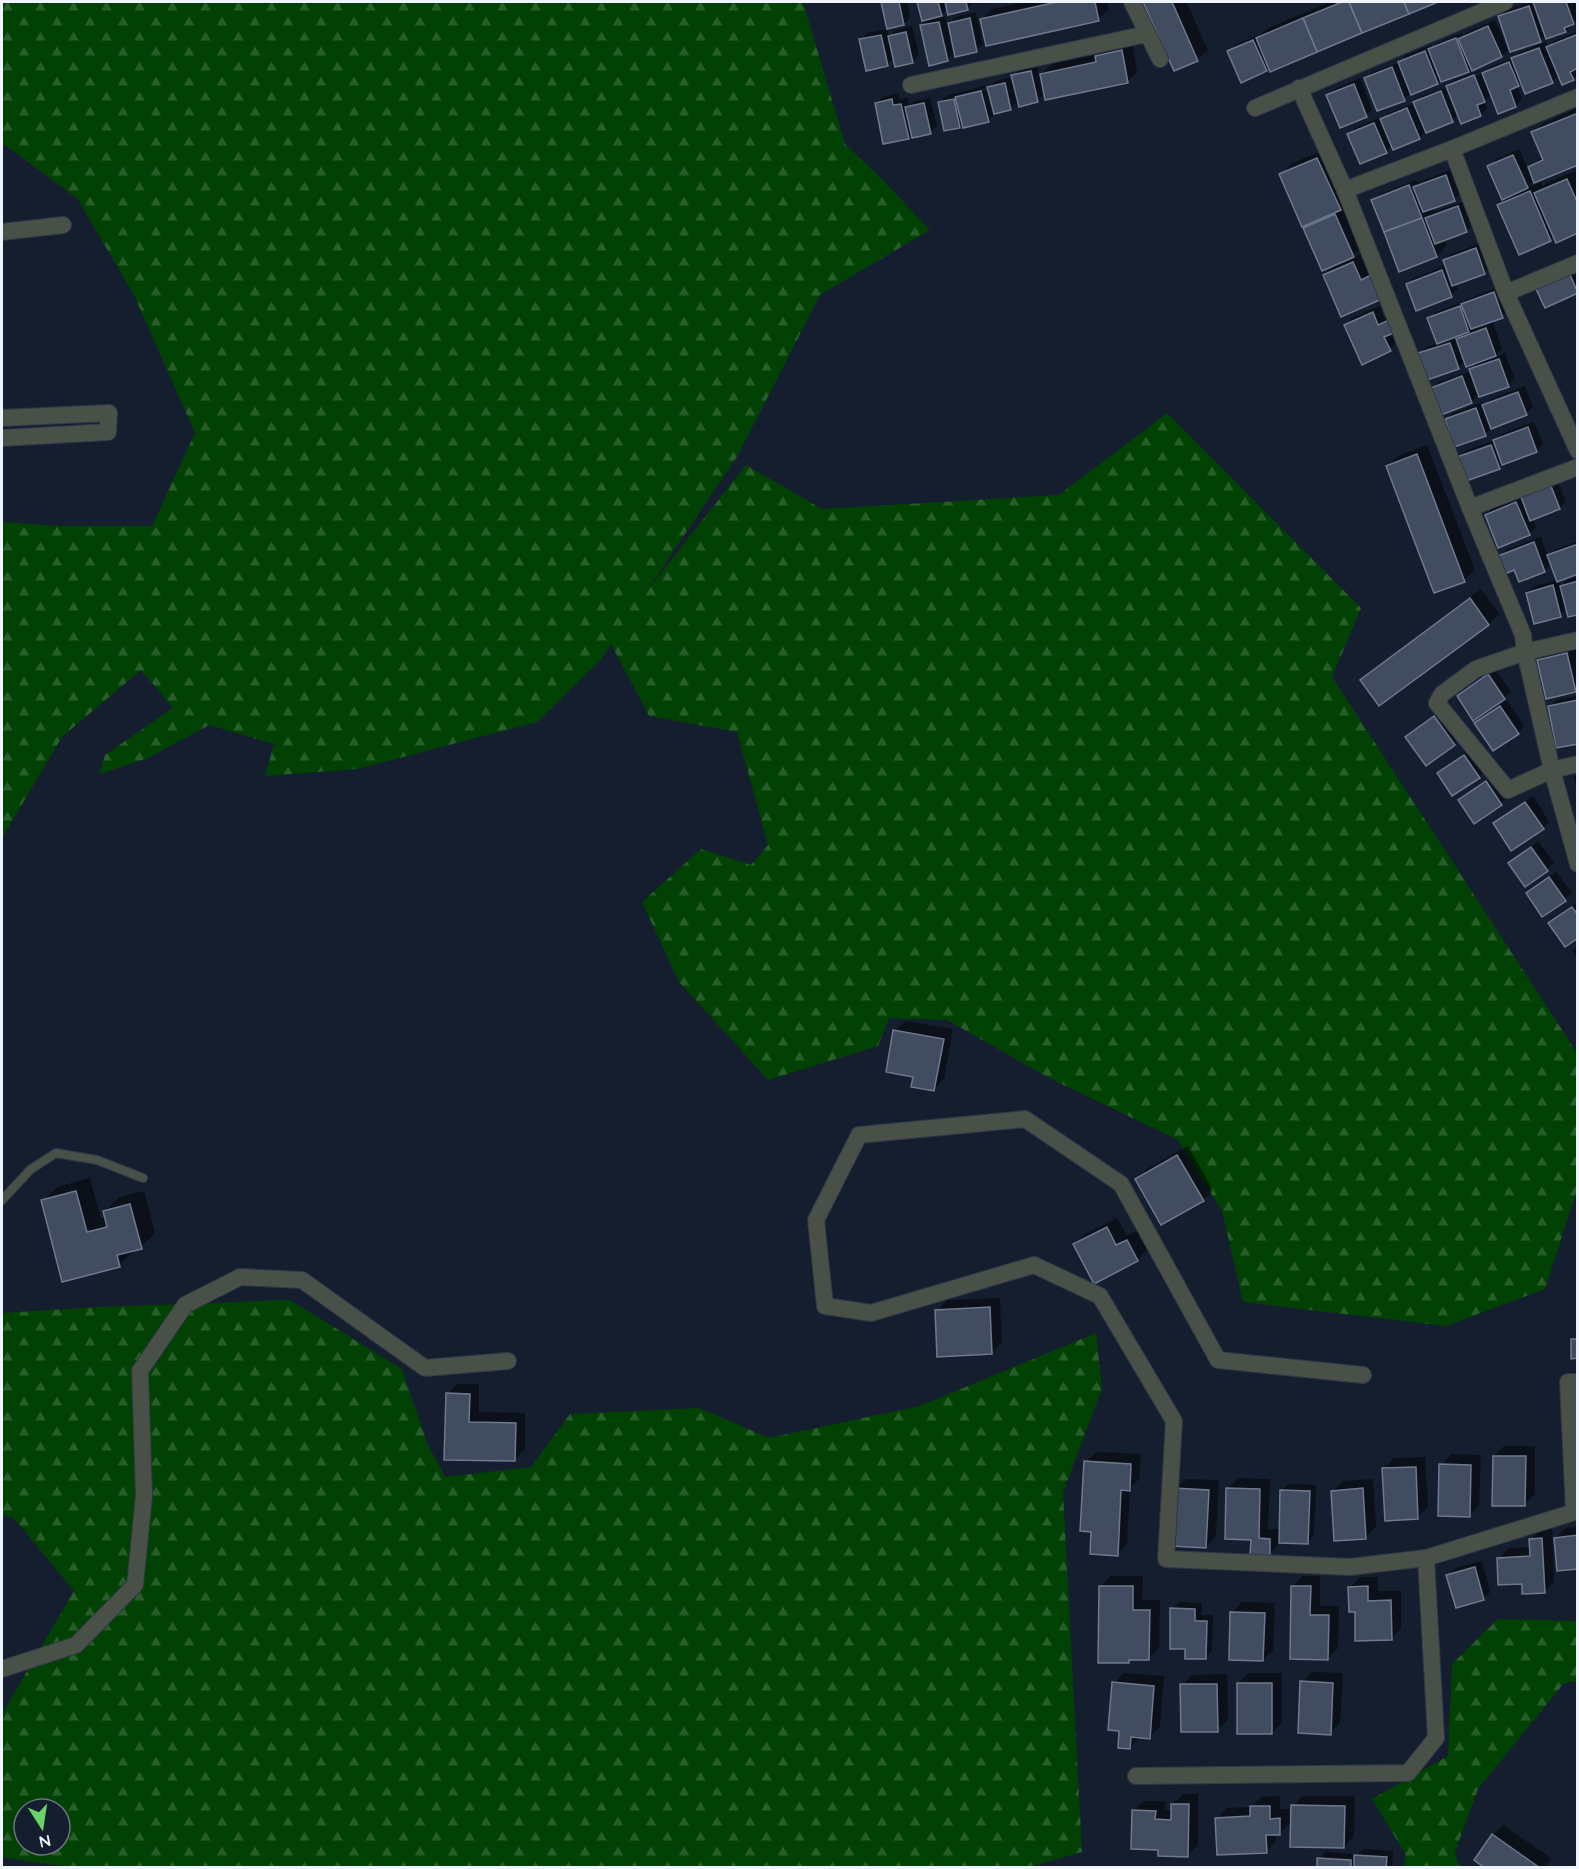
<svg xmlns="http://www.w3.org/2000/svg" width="1579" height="1869" font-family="Quicksand,sans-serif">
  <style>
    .forest { fill: url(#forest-firs); fill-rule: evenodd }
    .shadow { fill: #0007; fill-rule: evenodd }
    .building { fill: #414c60; stroke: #6e798f; stroke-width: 1.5 }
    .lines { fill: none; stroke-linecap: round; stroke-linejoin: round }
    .lane-casing { stroke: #2f3848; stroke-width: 10 }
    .street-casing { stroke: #2f3848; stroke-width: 18 }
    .lane { stroke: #495048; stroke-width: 8 }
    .street { stroke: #495048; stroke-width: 16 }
  </style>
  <defs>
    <pattern id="forest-firs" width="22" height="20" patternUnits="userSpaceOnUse" patternTransform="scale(1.5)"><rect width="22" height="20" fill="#014103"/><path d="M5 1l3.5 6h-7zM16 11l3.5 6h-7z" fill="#265d29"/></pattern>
  </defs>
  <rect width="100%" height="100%" fill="#151e2f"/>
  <!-- forest -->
  <g class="forest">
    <path d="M2,2H803L845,144L881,178L930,230L820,295L738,455L646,592L746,465L822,509L1059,495L1167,413L1361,608L1332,677L1577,1053V1190L1545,1289L1446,1326L1243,1302L1222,1211L1178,1140L1049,1078L947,1020L889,1018L878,1046L768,1080L679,982L642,902L701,849L751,865L768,845L737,732L649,716L611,644L600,661L537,722L357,769L265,776L274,744L209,725L148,758L99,774L105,755L173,708L141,670L62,737L2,838V522L58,526H152L195,433L134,295L77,198L2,143Z"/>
    <path d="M290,1300L402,1369L427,1443L445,1477L531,1467L570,1414L699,1408L769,1438L920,1406L1096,1333L1102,1389L1063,1492L1082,1852L1026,1868H74L2,1857V1714L74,1591L13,1517L2,1516V1313L98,1307ZM24,1809H60V1845H24Z"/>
    <path d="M1498,1619L1577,1621V1681L1564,1683L1478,1789L1455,1852L1459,1867H1405V1853L1372,1799L1448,1756L1452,1664Z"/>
  </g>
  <!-- shadow -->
  <g class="shadow">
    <path d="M882,2H907L910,17L904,24L888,27Z"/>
    <path d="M919,2H973L967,9L948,8L939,17L945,16L947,25L956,17L976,12L983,44L976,50L956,51L947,60L921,26L929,17L923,19Z"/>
    <path d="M977,2H991L978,4Z"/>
    <path d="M1026,2H1107L1109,9L1098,19L982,20L992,9Z"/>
    <path d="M1145,2H1186L1208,50L1197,60L1175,69Z"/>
    <path d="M1330,2H1434L1271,70L1270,67L1267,70L1229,52L1235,45L1260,34V35L1268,28Z"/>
    <path d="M1532,2H1578V18L1566,31L1546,34L1540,40L1500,17L1506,10Z"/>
    <path d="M1495,20L1508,50L1501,56L1411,92L1404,99L1366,79L1372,72L1399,63L1406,55L1432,45V47L1437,43L1462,33L1463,36L1467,32Z"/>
    <path d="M912,26L919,55L912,61L894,57L887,65L861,40L867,33L887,29L889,37L896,30Z"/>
    <path d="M1578,31V75L1573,79L1559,74L1552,82L1522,81L1517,86L1522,99L1516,106L1492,93L1484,101L1487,108L1480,115L1459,114L1452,121L1427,130L1419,138L1393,145L1386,152L1349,134L1355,128L1381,117L1382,120L1389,113L1414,103L1422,96L1448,87L1454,80L1481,70L1483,74L1490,67L1515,57L1520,52L1546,42L1548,47L1555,41ZM1481,71L1482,74L1454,85V82Z"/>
    <path d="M1132,41L1137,72L1127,82L1045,93L1037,101L1019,100L1010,108L994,112V114L988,121L963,123L960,126L945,130L940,103L946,96L987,85L988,88L996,81L1013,77L1020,69L1037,65L1039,76L1052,64L1099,54L1107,46ZM988,88V90L963,97V94Z"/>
    <path d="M1360,78L1372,109L1366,116L1328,95L1335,89Z"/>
    <path d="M899,93V99L908,98L909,105L914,101L930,98L937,126L930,133H912L908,138L876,103L883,97Z"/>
    <path d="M1578,108V163L1535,179L1526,188L1541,182L1543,187L1546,183L1578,170V232L1554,236L1551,239L1519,253L1499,206L1510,195L1489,167L1495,160L1519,149L1528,169L1543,156L1533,133L1543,123Z"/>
    <path d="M1328,148L1363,245L1350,258L1363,253L1371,271L1384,265L1393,287L1383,297L1325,275L1337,262L1323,269L1281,175L1291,164Z"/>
    <path d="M1453,169L1461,193L1454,199L1432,208L1434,212L1465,201L1473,224L1467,231L1444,239L1447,245L1437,256L1400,270L1373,201L1380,194L1416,180L1418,184L1422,181Z"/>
    <path d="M1482,243L1491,266L1484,273L1455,283L1458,289L1451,296L1408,284L1415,278L1446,265L1445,260L1451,254Z"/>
    <path d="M1578,270V292L1546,306L1537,288Z"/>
    <path d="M1501,286L1509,310L1502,316L1492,320L1502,349L1493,358L1505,353L1515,379L1508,385L1479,394L1471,402L1433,388L1439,382L1469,372L1480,360H1466L1458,368L1420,354L1426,347L1438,343L1429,318L1436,312ZM1466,332L1458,340L1456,335Z"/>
    <path d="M1379,306L1385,319L1395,314L1391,332L1396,343L1390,350L1346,325L1352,318Z"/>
    <path d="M1525,386L1533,407L1526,414L1491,428L1485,434L1446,419L1453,413L1483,402L1484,406L1491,399Z"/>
    <path d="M1534,422L1543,444L1536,451L1503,463L1499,467L1459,457L1465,451L1495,440L1501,434Z"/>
    <path d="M1427,445L1475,570L1464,580L1388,466L1398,456Z"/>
    <path d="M1557,480L1566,502L1559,508L1532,518L1536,527L1529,534L1486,515L1493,508Z"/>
    <path d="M1541,537L1548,557L1556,549L1578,541V573L1560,579L1561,586L1568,579L1578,577V613L1567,608L1560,615L1527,593L1534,586L1558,580L1552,563L1544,571L1515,568L1500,557L1506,550Z"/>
    <path d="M1481,589L1499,614L1489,624L1380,704L1362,680L1372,670Z"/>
    <path d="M1574,647V650L1578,647V689L1575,691L1539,660L1546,653Z"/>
    <path d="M1495,669L1511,692L1504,698L1458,696L1465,690Z"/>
    <path d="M1578,696V742L1549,707L1556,700Z"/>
    <path d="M1507,700L1524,726L1518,733L1476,723L1482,717Z"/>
    <path d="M1441,710L1461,737L1427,764L1407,737Z"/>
    <path d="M1471,749L1485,770L1479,777L1439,773L1445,767Z"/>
    <path d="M1578,774V791L1574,777Z"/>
    <path d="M1493,776L1508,797L1475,822L1460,800L1466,794Z"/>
    <path d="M1533,796L1549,822L1543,828L1495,823L1501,817Z"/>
    <path d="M1538,841L1554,863L1525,885L1510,863Z"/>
    <path d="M1556,872L1572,893L1543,915L1528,893Z"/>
    <path d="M1578,902V937L1550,923L1557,917Z"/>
    <path d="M1578,946V959L1572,951Z"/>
    <path d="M905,1021L953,1029L944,1079L934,1089L915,1075L895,1031Z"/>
    <path d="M1188,1146L1213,1190L1203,1200L1137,1179L1147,1169Z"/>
    <path d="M90,1178L101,1219L106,1217L105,1211L119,1197L144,1191L155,1233L141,1247L133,1249V1252L119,1265L43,1201L57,1187Z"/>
    <path d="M1117,1218L1127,1236L1138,1230L1148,1249L1137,1260L1094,1282L1075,1244L1085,1234Z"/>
    <path d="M1000,1298L1002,1343L991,1353L937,1311L947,1300Z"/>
    <path d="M457,1384H479V1412L525,1413V1449L514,1460L445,1458L447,1394Z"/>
    <path d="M1504,1446H1535V1494L1524,1505L1494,1456Z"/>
    <path d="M1096,1452L1141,1454L1139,1479L1130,1488L1127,1544L1117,1554L1093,1530L1086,1462Z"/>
    <path d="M1451,1454L1481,1455L1479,1505L1469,1516L1441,1465Z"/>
    <path d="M1425,1457L1428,1507L1417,1517L1384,1469L1394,1458Z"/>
    <path d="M1238,1478L1270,1479L1268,1529H1280L1281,1491L1288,1484L1316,1485L1314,1535L1308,1542L1280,1541V1543L1269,1554L1252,1538L1228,1489Z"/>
    <path d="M1186,1479L1219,1480L1216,1536L1206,1547L1175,1489Z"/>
    <path d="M1373,1479L1376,1527L1366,1537L1333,1491L1343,1481Z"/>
    <path d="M1578,1527V1567L1555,1539L1565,1528Z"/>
    <path d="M1541,1529H1552L1554,1582L1544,1592L1523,1582L1499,1559L1509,1548L1531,1547V1540Z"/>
    <path d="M1482,1561L1490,1592L1484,1599L1448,1575L1455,1568Z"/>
    <path d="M1111,1576H1143L1142,1600H1160L1159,1648L1149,1658H1131L1128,1661L1101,1586Z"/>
    <path d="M1303,1576H1320V1606H1339L1338,1648L1328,1658L1292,1587Z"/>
    <path d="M1360,1577H1378V1591H1401V1628L1391,1639L1356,1610L1350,1587Z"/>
    <path d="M1179,1602L1202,1603L1201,1615H1213L1212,1651L1206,1657L1187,1648L1172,1609Z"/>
    <path d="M1242,1602L1275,1603L1273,1650L1263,1660L1232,1613Z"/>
    <path d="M1312,1672L1343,1673L1340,1723L1330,1733L1302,1682Z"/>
    <path d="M1124,1673L1164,1676L1160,1727L1149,1737H1140L1129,1748L1120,1729L1114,1683Z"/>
    <path d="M1249,1673H1282V1722L1272,1733L1238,1683Z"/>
    <path d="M1227,1674L1228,1720L1217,1730L1182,1685L1192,1675Z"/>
    <path d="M1183,1794H1198V1845L1187,1856L1160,1849L1133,1811L1144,1801H1165V1810H1173V1804Z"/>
    <path d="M1280,1796V1809H1289L1290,1823L1280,1833H1276V1841L1266,1852L1217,1818L1227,1808L1251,1807L1261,1797Z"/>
    <path d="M1303,1796H1355L1354,1836L1344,1847L1293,1806Z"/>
    <path d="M1503,1825L1551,1858L1545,1868H1488L1493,1835Z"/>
    <path d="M1363,1849L1393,1851L1392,1868H1318L1319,1859L1325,1852L1358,1854Z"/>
  </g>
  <!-- building -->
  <g class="building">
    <path d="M881,2H899L904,25L887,29Z"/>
    <path d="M917,2H938L942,16L922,21Z"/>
    <path d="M945,2H966L968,10L948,15Z"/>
    <path d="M1057,2H1095L1099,21L986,46L980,19Z"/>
    <path d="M1143,2H1172L1198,61L1174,71Z"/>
    <path d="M1342,2H1349L1362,33L1317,52L1303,18Z"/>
    <path d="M1349,2H1404L1409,14L1362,33Z"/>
    <path d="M1404,2H1438L1409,14Z"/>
    <path d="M1533,2H1566L1574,24L1564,28L1566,32L1546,39Z"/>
    <path d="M1529,6L1541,42L1510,52L1498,16Z"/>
    <path d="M970,18L977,52L955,57L948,23Z"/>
    <path d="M1303,18L1317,52L1270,72L1256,38Z"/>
    <path d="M939,22L948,61L929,66L920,25Z"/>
    <path d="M1488,26L1502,57L1472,71L1458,39Z"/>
    <path d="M906,32L913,63L895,67L888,36Z"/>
    <path d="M881,35L888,66L866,71L859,39Z"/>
    <path d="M1576,35L1578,38V68L1570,72L1574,80L1562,85L1546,47Z"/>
    <path d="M1456,38L1469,72L1441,82L1428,49Z"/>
    <path d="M1253,40L1267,71L1241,83L1227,51Z"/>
    <path d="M1539,48L1553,83L1525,94L1511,58Z"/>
    <path d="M1122,50L1128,83L1045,100L1040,74L1096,62L1095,56Z"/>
    <path d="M1425,51L1438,84L1411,95L1398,62Z"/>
    <path d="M1509,62L1519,86L1510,90L1516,107L1498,114L1482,73Z"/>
    <path d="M1392,67L1405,101L1377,111L1364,78Z"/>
    <path d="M1031,71L1038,102L1019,107L1011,75Z"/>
    <path d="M1474,75L1485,102L1477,105L1481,116L1461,124L1446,86Z"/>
    <path d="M1005,83L1011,110L994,114L987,87Z"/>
    <path d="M1354,84L1367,117L1340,128L1326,95Z"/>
    <path d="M981,91L989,122L963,128L955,97Z"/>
    <path d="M1441,91L1453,122L1426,133L1413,102Z"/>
    <path d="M892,99L893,105L901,104L909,139L883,144L875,103Z"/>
    <path d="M954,99L960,128L944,131L938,102Z"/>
    <path d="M924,103L931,134L912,138L905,107Z"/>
    <path d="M1407,108L1420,139L1393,150L1380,119Z"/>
    <path d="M1578,113V165L1534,183L1528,167L1543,160L1531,132Z"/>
    <path d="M1374,123L1387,153L1360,164L1347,134Z"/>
    <path d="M1513,155L1528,188L1502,200L1487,166Z"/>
    <path d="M1317,158L1341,210L1302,227L1279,174Z"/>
    <path d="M1446,175L1455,201L1423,212L1413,187Z"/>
    <path d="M1567,179L1578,204V233L1556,243L1534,193Z"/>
    <path d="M1409,185L1422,218L1384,232L1371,200Z"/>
    <path d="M1530,191L1551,241L1519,255L1497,205Z"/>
    <path d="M1458,206L1467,232L1435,244L1425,218Z"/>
    <path d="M1335,214L1354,257L1322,271L1303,228Z"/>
    <path d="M1422,218L1437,257L1399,272L1384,232Z"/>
    <path d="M1476,248L1485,274L1452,286L1443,260Z"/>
    <path d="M1353,262L1361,280L1373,274L1384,298L1341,317L1323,275Z"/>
    <path d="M1442,270L1452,297L1416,311L1406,284Z"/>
    <path d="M1569,272L1578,293L1545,308L1535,287Z"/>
    <path d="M1494,292L1503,318L1471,329L1461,304Z"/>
    <path d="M1460,306L1469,332L1437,344L1427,318Z"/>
    <path d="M1373,312L1378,325L1389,320L1394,333L1384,337L1391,351L1362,365L1344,325Z"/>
    <path d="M1486,328L1496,356L1466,367L1456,339Z"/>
    <path d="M1450,343L1459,369L1427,380L1418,353Z"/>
    <path d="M1499,359L1509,387L1479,397L1469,369Z"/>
    <path d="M1462,376L1472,403L1441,415L1431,388Z"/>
    <path d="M1518,392L1527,415L1491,429L1482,405Z"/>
    <path d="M1476,408L1486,436L1454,447L1445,419Z"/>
    <path d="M1528,427L1537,452L1502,465L1493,440Z"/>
    <path d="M1491,445L1500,469L1466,481L1457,457Z"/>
    <path d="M1417,454L1465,582L1434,593L1386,466Z"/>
    <path d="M1551,486L1560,509L1530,521L1521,497Z"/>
    <path d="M1516,502L1530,535L1498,548L1485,515Z"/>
    <path d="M1534,542L1545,572L1519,582L1514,570L1505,574L1498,556Z"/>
    <path d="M1578,544V574L1557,582L1547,555Z"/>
    <path d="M1578,581V615L1568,617L1560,586Z"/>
    <path d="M1553,585L1561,617L1534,624L1526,593Z"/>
    <path d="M1470,598L1489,625L1379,706L1360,680Z"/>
    <path d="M1567,653L1576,692L1546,699L1537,660Z"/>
    <path d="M1488,674L1505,699L1473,721L1457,696Z"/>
    <path d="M1578,700V744L1556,748L1548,706Z"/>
    <path d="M1500,706L1519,734L1493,751L1474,723Z"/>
    <path d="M1434,716L1455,745L1426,766L1405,737Z"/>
    <path d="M1464,755L1480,778L1452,796L1437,773Z"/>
    <path d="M1486,781L1502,805L1474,824L1458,800Z"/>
    <path d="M1525,802L1544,829L1511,851L1493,823Z"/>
    <path d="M1531,847L1548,871L1525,887L1508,863Z"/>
    <path d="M1549,877L1566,901L1542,917L1526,893Z"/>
    <path d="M1572,907L1578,915V938L1565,947L1548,923Z"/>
    <path d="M893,1030L944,1039L934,1091L911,1087L913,1077L886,1072Z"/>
    <path d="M1177,1155L1204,1201L1161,1225L1135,1179Z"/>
    <path d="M76,1191L87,1232L107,1227L103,1211L130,1204L142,1249L117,1255L120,1267L62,1282L41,1200Z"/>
    <path d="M1107,1227L1116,1245L1127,1240L1138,1261L1094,1284L1073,1244Z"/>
    <path d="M990,1307L992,1354L937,1357L935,1310Z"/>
    <path d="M1571,1339H1578V1358L1571,1359Z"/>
    <path d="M446,1393L470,1394L469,1422L516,1423L515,1461L444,1460Z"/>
    <path d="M1493,1456H1526L1525,1506H1492Z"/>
    <path d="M1084,1461L1131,1464L1130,1491L1121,1490L1118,1556L1090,1554L1091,1532L1080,1531Z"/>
    <path d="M1439,1464L1471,1465L1470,1517L1438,1516Z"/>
    <path d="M1416,1467L1418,1519L1385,1521L1382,1468Z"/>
    <path d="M1174,1488L1209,1490L1206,1548L1171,1546Z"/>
    <path d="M1226,1488L1260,1489L1259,1538L1270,1539V1555H1250L1251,1540L1225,1539Z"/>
    <path d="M1363,1488L1366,1539L1334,1541L1331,1491Z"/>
    <path d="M1280,1490L1310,1491L1308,1544L1279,1543Z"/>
    <path d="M1578,1535V1569L1557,1571L1554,1538Z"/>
    <path d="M1542,1538L1545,1593L1522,1594V1584L1498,1585L1497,1558L1530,1556L1529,1539Z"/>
    <path d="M1475,1567L1484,1600L1456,1608L1446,1575Z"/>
    <path d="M1099,1586H1133V1610H1150L1149,1660H1129V1663H1098Z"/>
    <path d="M1291,1586H1311L1310,1615H1329L1328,1660L1290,1659Z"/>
    <path d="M1368,1586V1601L1391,1600L1392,1640L1355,1641V1612H1349L1348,1587Z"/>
    <path d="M1170,1608L1195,1609V1621H1207L1206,1659H1185V1649H1170Z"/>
    <path d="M1230,1612L1265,1613L1263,1661L1229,1660Z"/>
    <path d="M1300,1681L1333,1683L1331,1735L1298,1733Z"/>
    <path d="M1112,1682L1154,1686L1150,1739L1131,1737L1130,1749L1118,1748L1119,1731L1108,1730Z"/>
    <rect x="1237" y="1683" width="35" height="51"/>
    <path d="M1180,1684H1217L1218,1732H1181Z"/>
    <path d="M1171,1804H1189L1188,1857L1158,1856V1850L1131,1849L1132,1810L1156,1811L1155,1819L1171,1820Z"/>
    <path d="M1291,1805L1345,1806L1344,1848L1290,1847Z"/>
    <path d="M1250,1806H1270V1819L1280,1818V1835H1266L1267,1853L1217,1855L1215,1818L1250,1816Z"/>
    <path d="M1492,1834L1540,1868H1485L1474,1860Z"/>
    <path d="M1354,1855L1387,1857L1386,1868H1354Z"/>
    <path d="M1317,1858L1351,1860V1868H1317Z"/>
  </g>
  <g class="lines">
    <defs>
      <path id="lane" d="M2,1200L31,1169L56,1153L97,1160L143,1178"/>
      <g id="street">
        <path d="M1132,2L1160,59"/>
        <path d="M911,85L1147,34"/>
        <path d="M1299,88L1345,190L1470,508L1523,635L1525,652L1552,770L1578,864"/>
        <path d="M1255,108L1505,2"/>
        <path d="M1452,149L1506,293L1578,451"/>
        <path d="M1345,190L1452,149L1578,97"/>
        <path d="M2,232L63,225"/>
        <path d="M1506,293L1578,263"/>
        <path d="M2,418L109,413L108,432L2,438"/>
        <path d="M1470,508L1578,467"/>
        <path d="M1578,640L1525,652L1476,669L1442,694L1437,703L1508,790L1552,770L1578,764"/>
        <path d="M1363,1375L1218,1360L1121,1184L1025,1119L859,1135L816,1220L825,1306L871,1313L1034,1265L1100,1296L1174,1421L1166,1559L1350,1567L1426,1558L1578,1511"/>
        <path d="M1574,1511L1568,1382H1578"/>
        <path d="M2,1669L76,1645L135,1585L144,1496L140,1371L185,1305L240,1277L302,1280L425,1368L508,1361"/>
        <path d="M1136,1776L1408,1773L1436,1738L1426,1558"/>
      </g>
    </defs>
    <!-- lane casing -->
    <use href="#lane" class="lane-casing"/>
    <!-- street casing -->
    <use href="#street" class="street-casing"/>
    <!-- lane -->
    <use href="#lane" class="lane"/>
    <!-- street -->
    <use href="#street" class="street"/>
  </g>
  <!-- border -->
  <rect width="1579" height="1869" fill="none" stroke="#eff4ff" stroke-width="6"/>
  <!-- north arrow -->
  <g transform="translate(42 1827) rotate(168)"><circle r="28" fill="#151e2f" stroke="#6c7482" stroke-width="1.5"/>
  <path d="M0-4.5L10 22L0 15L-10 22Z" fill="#68d465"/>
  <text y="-9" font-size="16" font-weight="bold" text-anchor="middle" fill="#eff4ff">N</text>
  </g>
</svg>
